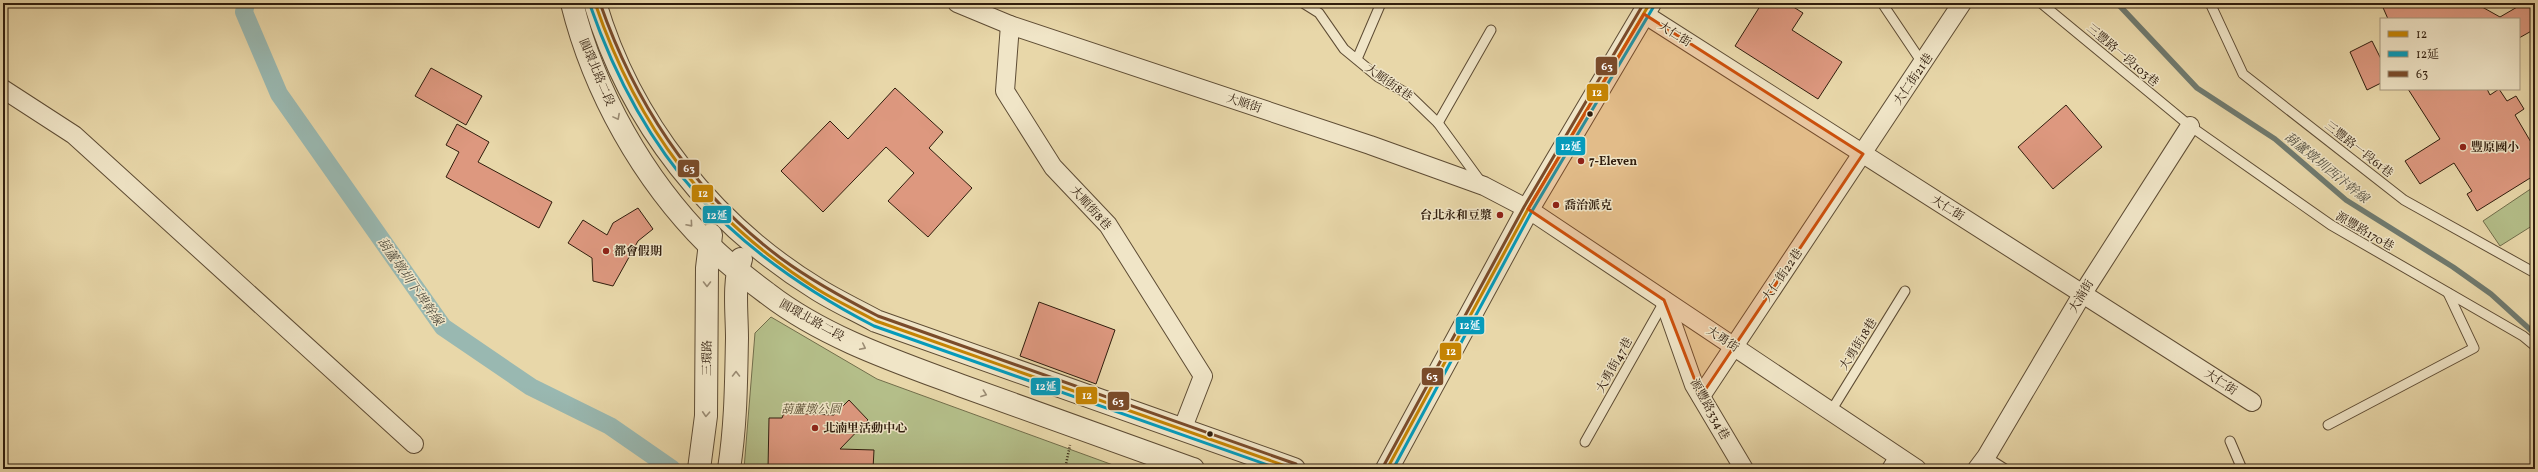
<svg xmlns="http://www.w3.org/2000/svg" width="2538" height="472" font-family="Vollkorn,'Noto Serif TC',serif">
  <style>
    .green { fill: #b4be89; stroke: #726e4b }
    .lines { fill: none; stroke-linecap: round; stroke-linejoin: round }
    .stream { stroke: #6f7a6f; stroke-width: 5.5 }
    .canal { stroke: #99b8b1; stroke-width: 18 }
    .building { fill: #dd987f; stroke: #301d0d }
    .service-casing { stroke: #5e4c34; stroke-width: 11 }
    .minor-casing { stroke: #5e4c34; stroke-width: 20 }
    .tertiary-casing { stroke: #5e4c34; stroke-width: 24 }
    .path { stroke: #301d0d; stroke-width: 2.5; stroke-dasharray: 1 2; stroke-linecap: butt }
    .service { stroke: #f0e5c7; stroke-width: 9 }
    .minor { stroke: #f0e5c7; stroke-width: 18 }
    .tertiary { stroke: #f0e5c7; stroke-width: 22 }
    .bus-1-casing { stroke: #f0e5c7; stroke-width: 6 }
    .bus-2-casing { stroke: #f0e5c7; stroke-width: 6 }
    .bus-3-casing { stroke: #f0e5c7; stroke-width: 6 }
    .bus-1 { stroke: #c58403; stroke-width: 3 }
    .bus-2 { stroke: #059bbb; stroke-width: 3 }
    .bus-3 { stroke: #7a4b2a; stroke-width: 3 }
    .oneway { stroke: #9a8b73 }
    .marked { fill: #cc500c; fill-opacity: 0.2; stroke: #cc500c; stroke-width: 3; stroke-linejoin: round }
    .bus-dot { fill: #301d0d; stroke: #f0e5c7; stroke-width: 1.5 }
    .poi-dot { fill: #8f2418; stroke: #f0e5c7; stroke-width: 1.5 }
    .labels { text-anchor: middle; stroke-width: 3; stroke-linejoin: round; paint-order: stroke }
    .street-label { font-size: 12px; fill: #301d0d; stroke: #f0e5c7 }
    .poi-label { font-size: 12px; font-weight: bold; fill: #301d0d; stroke: #f0e5c7; text-anchor: start }
    .park-label { font-size: 12px; font-style: italic; fill: #584d32; stroke: #f0e5c7 }
    .water-label { font-size: 13px; font-style: italic; fill: #504c3e; stroke: #f0e5c7 }
    .line-badge { stroke: #f0e5c7; stroke-width: 1.5 }
    .badge-label { font-size: 11px; text-anchor: middle; font-weight: bold; fill: #fff }
  </style>
  <rect width="100%" height="100%" fill="#e8d7a9"/>
  <filter id="stains"><feTurbulence type="fractalNoise" baseFrequency=".005" numOctaves="4"/><feColorMatrix values="0 0 0 0 .2 0 0 0 0 .09 0 0 0 0 .02 0 0 0 .5 -.17"/></filter>
  <radialGradient id="worn" r=".72"><stop offset=".6" stop-color="#630" stop-opacity="0"/><stop offset="1" stop-color="#630" stop-opacity=".3"/></radialGradient>
  <!-- green -->
  <g class="green">
    <path d="M2535,186V224L2500,246L2483,221Z"/>
    <path d="M771,317L877,379L1124,469H744L755,333Z"/>
  </g>
  <g class="lines">
    <!-- stream -->
    <path class="stream" d="M2117,3L2197,88L2275,139L2346,200L2453,267L2491,294L2535,334"/>
    <!-- canal -->
    <path class="canal" d="M246,3L244,12L279,94L443,327L531,387L610,426L672,469"/>
  </g>
  <!-- building -->
  <g class="building">
    <path d="M1762,3H1787L1803,13L1792,30L1842,62L1818,99L1735,46Z"/>
    <path d="M2381,3H2475L2500,17L2524,3H2535V29L2519,38V19H2388Z"/>
    <path d="M2372,41L2381,59V83L2367,90L2350,52Z"/>
    <path d="M431,68L482,96L466,125L415,96Z"/>
    <path d="M895,88L943,132L929,148L972,188L928,237L888,201L914,173L886,147L823,212L781,171L830,121L848,139Z"/>
    <path d="M2408,89H2487L2490,95L2499,89L2507,101L2516,96L2524,109L2515,115L2535,149V175L2477,211L2467,194L2472,191L2454,163L2420,184L2405,161L2440,139Z"/>
    <path d="M2066,105L2102,147L2053,189L2018,147Z"/>
    <path d="M457,124L489,142L478,162L552,202L539,228L446,177L459,152L446,145Z"/>
    <path d="M638,208L653,229L638,241L613,286L593,281L592,258L568,243L583,220L607,235L613,223Z"/>
    <path d="M1039,302L1115,330L1096,384L1020,356Z"/>
    <path d="M849,400L868,420L840,449L874,450L873,469H768L769,418H782L784,413L834,415Z"/>
  </g>
  <g class="lines">
    <defs>
      <g id="service">
        <path d="M1303,3L1319,13L1344,49L1378,77L1408,94L1438,123L1481,182"/>
        <path d="M1882,3L1923,64"/>
        <path d="M2041,3L2190,126L2331,225L2523,336L2535,346"/>
        <path d="M2210,3L2243,74L2404,200L2535,273"/>
        <path d="M1357,59L1381,3"/>
        <path d="M1438,123L1491,30"/>
        <path d="M1831,411L1905,291"/>
        <path d="M2328,425L2474,348L2448,293"/>
        <path d="M2230,441L2242,469"/>
        <path d="M1585,442L1664,302"/>
        <path d="M1986,457L2005,469"/>
        <path d="M1886,469L1895,454"/>
      </g>
      <g id="minor">
        <path d="M957,3L1010,25L1370,145L1484,186L1528,209L1917,469"/>
        <path d="M1644,14L2252,402"/>
        <path d="M1010,25L1005,91L1053,167L1108,225L1203,376L1182,430"/>
        <path d="M3,89L74,135L414,444"/>
        <path d="M1664,300L1694,385L1744,469"/>
        <path d="M1701,396L1962,3"/>
        <path d="M1977,469L1986,457L2083,293L2190,126"/>
      </g>
      <g id="tertiary">
        <path d="M572,3C594,92 643,179 708,244C725,262 748,279 768,294C825,338 898,362 965,387C1041,415 1117,442 1193,469"/>
        <path d="M595,3C630,122 711,224 817,289C836,301 856,310 876,321L1294,469"/>
        <path d="M699,469L706,416L707,268L711,235"/>
        <path d="M729,469C736,423 736,384 737,338C737,313 733,284 741,259"/>
        <path d="M1387,469L1528,209L1650,3"/>
      </g>
    </defs>
    <!-- service casing -->
    <use href="#service" class="service-casing"/>
    <!-- minor casing -->
    <use href="#minor" class="minor-casing"/>
    <!-- tertiary casing -->
    <use href="#tertiary" class="tertiary-casing"/>
    <!-- path -->
    <path class="path" d="M1065,469L1070,445"/>
    <!-- service -->
    <use href="#service" class="service"/>
    <!-- minor -->
    <use href="#minor" class="minor"/>
    <!-- tertiary -->
    <use href="#tertiary" class="tertiary"/>
    <defs>
      <g id="bus-1">
        <path d="M595,3C638,128 705,218 817,289C836,301 856,310 876,321L1294,469"/>
        <path d="M1387,469L1528,209L1650,3"/>
      </g>
      <g id="bus-2">
        <path d="M590,5C644,160 729,251 874,326L1279,469"/>
        <path d="M1393,469L1532,211L1654,6"/>
      </g>
      <g id="bus-3">
        <path d="M600,3C636,106 693,193 782,259C812,281 845,299 878,316L1296,464"/>
        <path d="M1383,467L1524,207L1644,3"/>
      </g>
    </defs>
    <!-- bus-1 casing -->
    <use href="#bus-1" class="bus-1-casing"/>
    <!-- bus-2 casing -->
    <use href="#bus-2" class="bus-2-casing"/>
    <!-- bus-3 casing -->
    <use href="#bus-3" class="bus-3-casing"/>
    <!-- bus-1 -->
    <use href="#bus-1" class="bus-1"/>
    <!-- bus-2 -->
    <use href="#bus-2" class="bus-2"/>
    <!-- bus-3 -->
    <use href="#bus-3" class="bus-3"/>
  </g>
  <!-- one-way arrows -->
  <defs><path id="oneway-chevron" d="M-2-3.5L2.5 0L-2 3.5" fill="none" stroke-width="1.6" stroke-linecap="round" stroke-linejoin="round"/></defs>
  <g class="oneway">
    <use href="#oneway-chevron" transform="translate(617 117) rotate(62)"/>
    <use href="#oneway-chevron" transform="translate(690 224) rotate(49)"/>
    <use href="#oneway-chevron" transform="translate(707 284) rotate(90)"/>
    <use href="#oneway-chevron" transform="translate(863 347) rotate(26)"/>
    <use href="#oneway-chevron" transform="translate(736 374) rotate(-90)"/>
    <use href="#oneway-chevron" transform="translate(984 394) rotate(20)"/>
    <use href="#oneway-chevron" transform="translate(706 414) rotate(93)"/>
  </g>
  <!-- marked area -->
  <path class="marked" d="M1644,14L1863,154L1701,396L1664,300L1528,209Z"/>
  <!-- markers -->
  <g class="bus-dot">
    <circle cx="1590" cy="114" r="3.5"/>
    <circle cx="1210" cy="434" r="3.5"/>
  </g>
  <g class="poi-dot">
    <circle cx="2463" cy="147" r="4"/>
    <circle cx="1581" cy="161" r="4"/>
    <circle cx="1556" cy="205" r="4"/>
    <circle cx="1500" cy="215" r="4"/>
    <circle cx="606" cy="251" r="4"/>
    <circle cx="815" cy="428" r="4"/>
  </g>
  <g class="labels">
    <!-- street labels -->
    <g class="street-label">
      <text transform="translate(1675 34) rotate(32)" y="4">大仁街</text>
      <text transform="translate(2123 55) rotate(40)" y="4">三豐路一段103巷</text>
      <text transform="translate(597 72) rotate(67)" y="4">圓環北路二段</text>
      <text transform="translate(1913 79) rotate(-56)" y="4">大仁街21巷</text>
      <text transform="translate(1389 82) rotate(35)" y="4">大順街8巷</text>
      <text transform="translate(1244 103) rotate(18)" y="4">大順街</text>
      <text transform="translate(2359 149) rotate(38)" y="4">三豐路一段61巷</text>
      <text transform="translate(1091 208) rotate(48)" y="4">大順街8巷</text>
      <text transform="translate(1948 208) rotate(32)" y="4">大仁街</text>
      <text transform="translate(2365 231) rotate(30)" y="4">源豐路170巷</text>
      <text transform="translate(1782 275) rotate(-56)" y="4">大仁街22巷</text>
      <text transform="translate(2081 296) rotate(-59)" y="4">大湳街</text>
      <text transform="translate(812 320) rotate(29)" y="4">圓環北路二段</text>
      <text transform="translate(1723 339) rotate(33)" y="4">大勇街</text>
      <text transform="translate(1858 344) rotate(-58)" y="4">大勇街18巷</text>
      <text transform="translate(707 358) rotate(-90)" y="4">三環路</text>
      <text transform="translate(1614 365) rotate(-61)" y="4">大勇街47巷</text>
      <text transform="translate(2221 382) rotate(33)" y="4">大仁街</text>
      <text transform="translate(1710 409) rotate(61)" y="4">源豐路334巷</text>
    </g>
    <!-- poi labels -->
    <g class="poi-label">
      <text x="2471" y="151">豐原國小</text>
      <text x="1589" y="165">7-Eleven</text>
      <text x="1564" y="209">喬治派克</text>
      <text x="1492" y="219" text-anchor="end">台北永和豆漿</text>
      <text x="614" y="255">都會假期</text>
      <text x="823" y="432">北湳里活動中心</text>
    </g>
    <!-- park labels -->
    <g class="park-label">
      <text x="811" y="413">葫蘆墩公園</text>
    </g>
    <!-- water labels -->
    <g class="water-label">
      <text transform="translate(2327 167) rotate(39)" y="5">葫蘆燉圳西汴幹線</text>
      <text transform="translate(411 281) rotate(55)" y="5">葫蘆墩圳下埤幹線</text>
    </g>
  </g>
  <g class="line-badge">
    <rect x="1595" y="56" width="23" height="20" rx="4" fill="#7a4b2a"/>
    <rect x="1586" y="83" width="23" height="19" rx="4" fill="#c58403"/>
    <rect x="1555" y="136" width="31" height="20" rx="4" fill="#059bbb"/>
    <rect x="677" y="159" width="23" height="19" rx="4" fill="#7a4b2a"/>
    <rect x="691" y="184" width="23" height="19" rx="4" fill="#c58403"/>
    <rect x="702" y="205" width="30" height="19" rx="4" fill="#059bbb"/>
    <rect x="1455" y="316" width="30" height="19" rx="4" fill="#059bbb"/>
    <rect x="1439" y="342" width="23" height="19" rx="4" fill="#c58403"/>
    <rect x="1421" y="367" width="23" height="19" rx="4" fill="#7a4b2a"/>
    <rect x="1030" y="377" width="31" height="19" rx="4" fill="#059bbb"/>
    <rect x="1075" y="386" width="23" height="19" rx="4" fill="#c58403"/>
    <rect x="1107" y="391" width="23" height="20" rx="4" fill="#7a4b2a"/>
  </g>
  <g class="badge-label">
    <text x="1607" y="70">63</text>
    <text x="1597" y="96">12</text>
    <text x="1571" y="150">12延</text>
    <text x="689" y="172">63</text>
    <text x="703" y="197">12</text>
    <text x="717" y="219">12延</text>
    <text x="1470" y="329">12延</text>
    <text x="1451" y="355">12</text>
    <text x="1432" y="380">63</text>
    <text x="1046" y="390">12延</text>
    <text x="1087" y="399">12</text>
    <text x="1118" y="405">63</text>
  </g>
  <!-- margin -->
  <rect width="2538" height="472" fill="none" stroke="#e8d7a9" stroke-width="16"/>
  <rect x="4" y="4" width="2530" height="464" fill="none" stroke="#301d0d" stroke-width="2"/>
  <rect x="8" y="8" width="2522" height="456" fill="none" stroke="#301d0d"/>
  <!-- legend -->
  <rect x="2380" y="18" width="140" height="72" fill="#f0e5c7" stroke="#a3957d"/>
  <rect x="2388" y="31" width="20" height="6" fill="#c58403" stroke="#a3957d"/>
  <text x="2416" y="38" font-size="12" fill="#301d0d">12</text>
  <rect x="2388" y="51" width="20" height="6" fill="#059bbb" stroke="#a3957d"/>
  <text x="2416" y="58" font-size="12" fill="#301d0d">12延</text>
  <rect x="2388" y="71" width="20" height="6" fill="#7a4b2a" stroke="#a3957d"/>
  <text x="2416" y="78" font-size="12" fill="#301d0d">63</text>
  <rect width="100%" height="100%" filter="url(#stains)"/>
  <rect width="100%" height="100%" fill="url(#worn)"/>
</svg>
